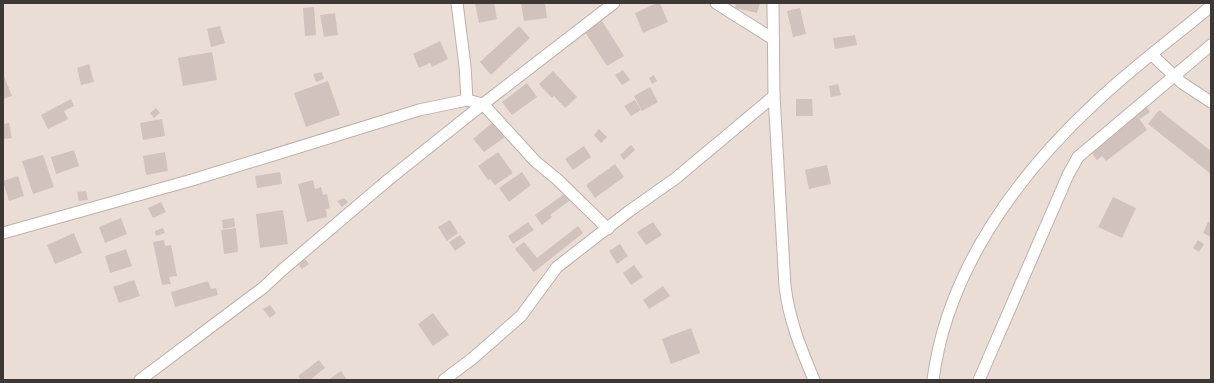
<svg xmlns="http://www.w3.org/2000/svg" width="1214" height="383" font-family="Inter,sans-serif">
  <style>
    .building { fill: #d1c2be }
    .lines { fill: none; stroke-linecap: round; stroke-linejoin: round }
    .street-casing { stroke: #beb1aa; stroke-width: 13 }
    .street { stroke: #fff; stroke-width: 11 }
  </style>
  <rect width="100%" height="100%" fill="#eaddd6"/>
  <g class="building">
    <path d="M475,3H494L497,19L479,23Z"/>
    <path d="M521,3H545L547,18L524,21Z"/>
    <path d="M657,3H660L668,22L643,33L635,13Z"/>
    <path d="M736,3H760L757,13L735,8Z"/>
    <path d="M314,7L316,35L305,36L303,8Z"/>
    <path d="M800,8L806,34L793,37L787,11Z"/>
    <path d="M335,13L338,35L324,37L320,15Z"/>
    <path d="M602,21L624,56L607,66L585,32Z"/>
    <path d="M220,26L225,43L211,47L207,29Z"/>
    <path d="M519,26L530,38L491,75L480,62Z"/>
    <path d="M855,35L857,45L835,49L833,38Z"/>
    <path d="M440,41L448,59L432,67L430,63L419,68L413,54Z"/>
    <path d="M212,52L217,80L183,86L178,58Z"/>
    <path d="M89,64L94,82L81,85L77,68Z"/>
    <path d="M623,70L630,80L622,85L615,75Z"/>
    <path d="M553,71L577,97L565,108L554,96L552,98L539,84Z"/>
    <path d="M322,72L324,79L316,82L313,74Z"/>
    <path d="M3,74L12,96L3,99Z"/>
    <path d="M654,75L657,81L652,84L649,78Z"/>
    <path d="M328,81L340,115L306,127L294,93Z"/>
    <path d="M527,83L537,97L512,115L502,102Z"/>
    <path d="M838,84L841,95L831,97L829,86Z"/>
    <path d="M650,87L658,102L642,111L634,96Z"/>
    <path d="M71,99L74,106L64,111L68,119L48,129L41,115Z"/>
    <path d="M796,99H812L813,116H796Z"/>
    <path d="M635,100L641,110L631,116L624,106Z"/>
    <path d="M1146,106L1150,112L1140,119L1136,113Z"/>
    <path d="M156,108L160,113L154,118L150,113Z"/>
    <path d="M1159,110L1211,151V174L1148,124Z"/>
    <path d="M1136,114L1147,130L1106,161L1102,156L1097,160L1089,149Z"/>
    <path d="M162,119L165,136L143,140L140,123Z"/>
    <path d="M493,122L505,137L484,152L473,139Z"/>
    <path d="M9,123L12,138L3,139V124Z"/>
    <path d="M599,129L607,137L601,143L594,135Z"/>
    <path d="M631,145L635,150L624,160L620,155Z"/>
    <path d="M584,146L591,157L573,170L565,159Z"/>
    <path d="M74,150L79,166L56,174L51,157Z"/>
    <path d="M165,152L168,171L146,175L143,156Z"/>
    <path d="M498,152L513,173L495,185L490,179L488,180L478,166Z"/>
    <path d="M43,155L54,187L33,194L22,161Z"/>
    <path d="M615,164L624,177L595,198L586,185Z"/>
    <path d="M827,165L831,184L809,189L805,170Z"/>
    <path d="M280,172L282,184L257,188L255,176Z"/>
    <path d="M522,172L531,185L509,202L499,188Z"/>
    <path d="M18,176L24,196L9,201L3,181Z"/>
    <path d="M313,180L315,189L321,187L323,195L327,194L330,208L326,209L327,217L307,222L298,184Z"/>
    <path d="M86,191L88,200L79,201L77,192Z"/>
    <path d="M567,192L572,199L550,215L552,217L542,225L535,215Z"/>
    <path d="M1113,197L1136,208L1122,238L1098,227Z"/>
    <path d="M344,198L348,202L342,207L337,201Z"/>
    <path d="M161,202L166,212L153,218L148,208Z"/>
    <path d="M283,210L288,244L260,248L256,214Z"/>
    <path d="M121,218L127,234L105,243L99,227Z"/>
    <path d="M234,218L235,227L223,229L222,220Z"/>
    <path d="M450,220L458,233L447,241L438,227Z"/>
    <path d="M528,222L534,230L513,244L508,236Z"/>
    <path d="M653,222L662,235L646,245L637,232Z"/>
    <path d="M1208,222L1211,223V237L1203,233Z"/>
    <path d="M578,226L583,233L534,272L515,249L524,242L537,258Z"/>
    <path d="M163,228L165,233L156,236L155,231Z"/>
    <path d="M236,228L238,252L224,254L221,230Z"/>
    <path d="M74,233L82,253L55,264L47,245Z"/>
    <path d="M460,235L466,243L455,251L449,242Z"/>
    <path d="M164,240L165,246L171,245L177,276L169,277L171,284L162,285L153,242Z"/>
    <path d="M1198,240L1204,244L1199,252L1193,248Z"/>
    <path d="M620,244L628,256L617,264L609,251Z"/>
    <path d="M126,249L132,266L110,273L105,256Z"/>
    <path d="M305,259L309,264L302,269L298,264Z"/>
    <path d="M634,265L643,277L631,285L623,273Z"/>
    <path d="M134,280L140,296L119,303L113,287Z"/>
    <path d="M208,281L211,289L216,288L218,295L175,307L171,292Z"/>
    <path d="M663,286L670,296L649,309L643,300Z"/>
    <path d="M270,305L276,313L270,318L263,309Z"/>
    <path d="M433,313L449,335L433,346L418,324Z"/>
    <path d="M691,328L700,353L671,364L662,339Z"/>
    <path d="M319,360L325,368L310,380H301L298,376Z"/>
    <path d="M341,371L347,380H328Z"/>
  </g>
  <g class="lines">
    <g class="street-casing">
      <g id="street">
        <path d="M457,3L465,66L467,100L483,104L614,3"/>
        <path d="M716,3L773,39"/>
        <path d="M773,3L774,96L785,286C789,320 801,349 814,380"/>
        <path d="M1152,55L1182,83L1211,102"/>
        <path d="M3,233L192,180L419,110L467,100"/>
        <path d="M140,380L264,287L281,271L388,180L483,104L535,161L558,180L608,229"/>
        <path d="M444,380L473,358L521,316L557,267L628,212L676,178L774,96"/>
        <path d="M933,380C947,270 1018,174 1097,101C1133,67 1173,38 1211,6"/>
        <path d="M979,380L1068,175L1078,157L1211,45"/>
      </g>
    </g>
    <use href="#street" class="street"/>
  </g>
  <rect width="1214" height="383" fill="none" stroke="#3d3835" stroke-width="8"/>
</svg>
